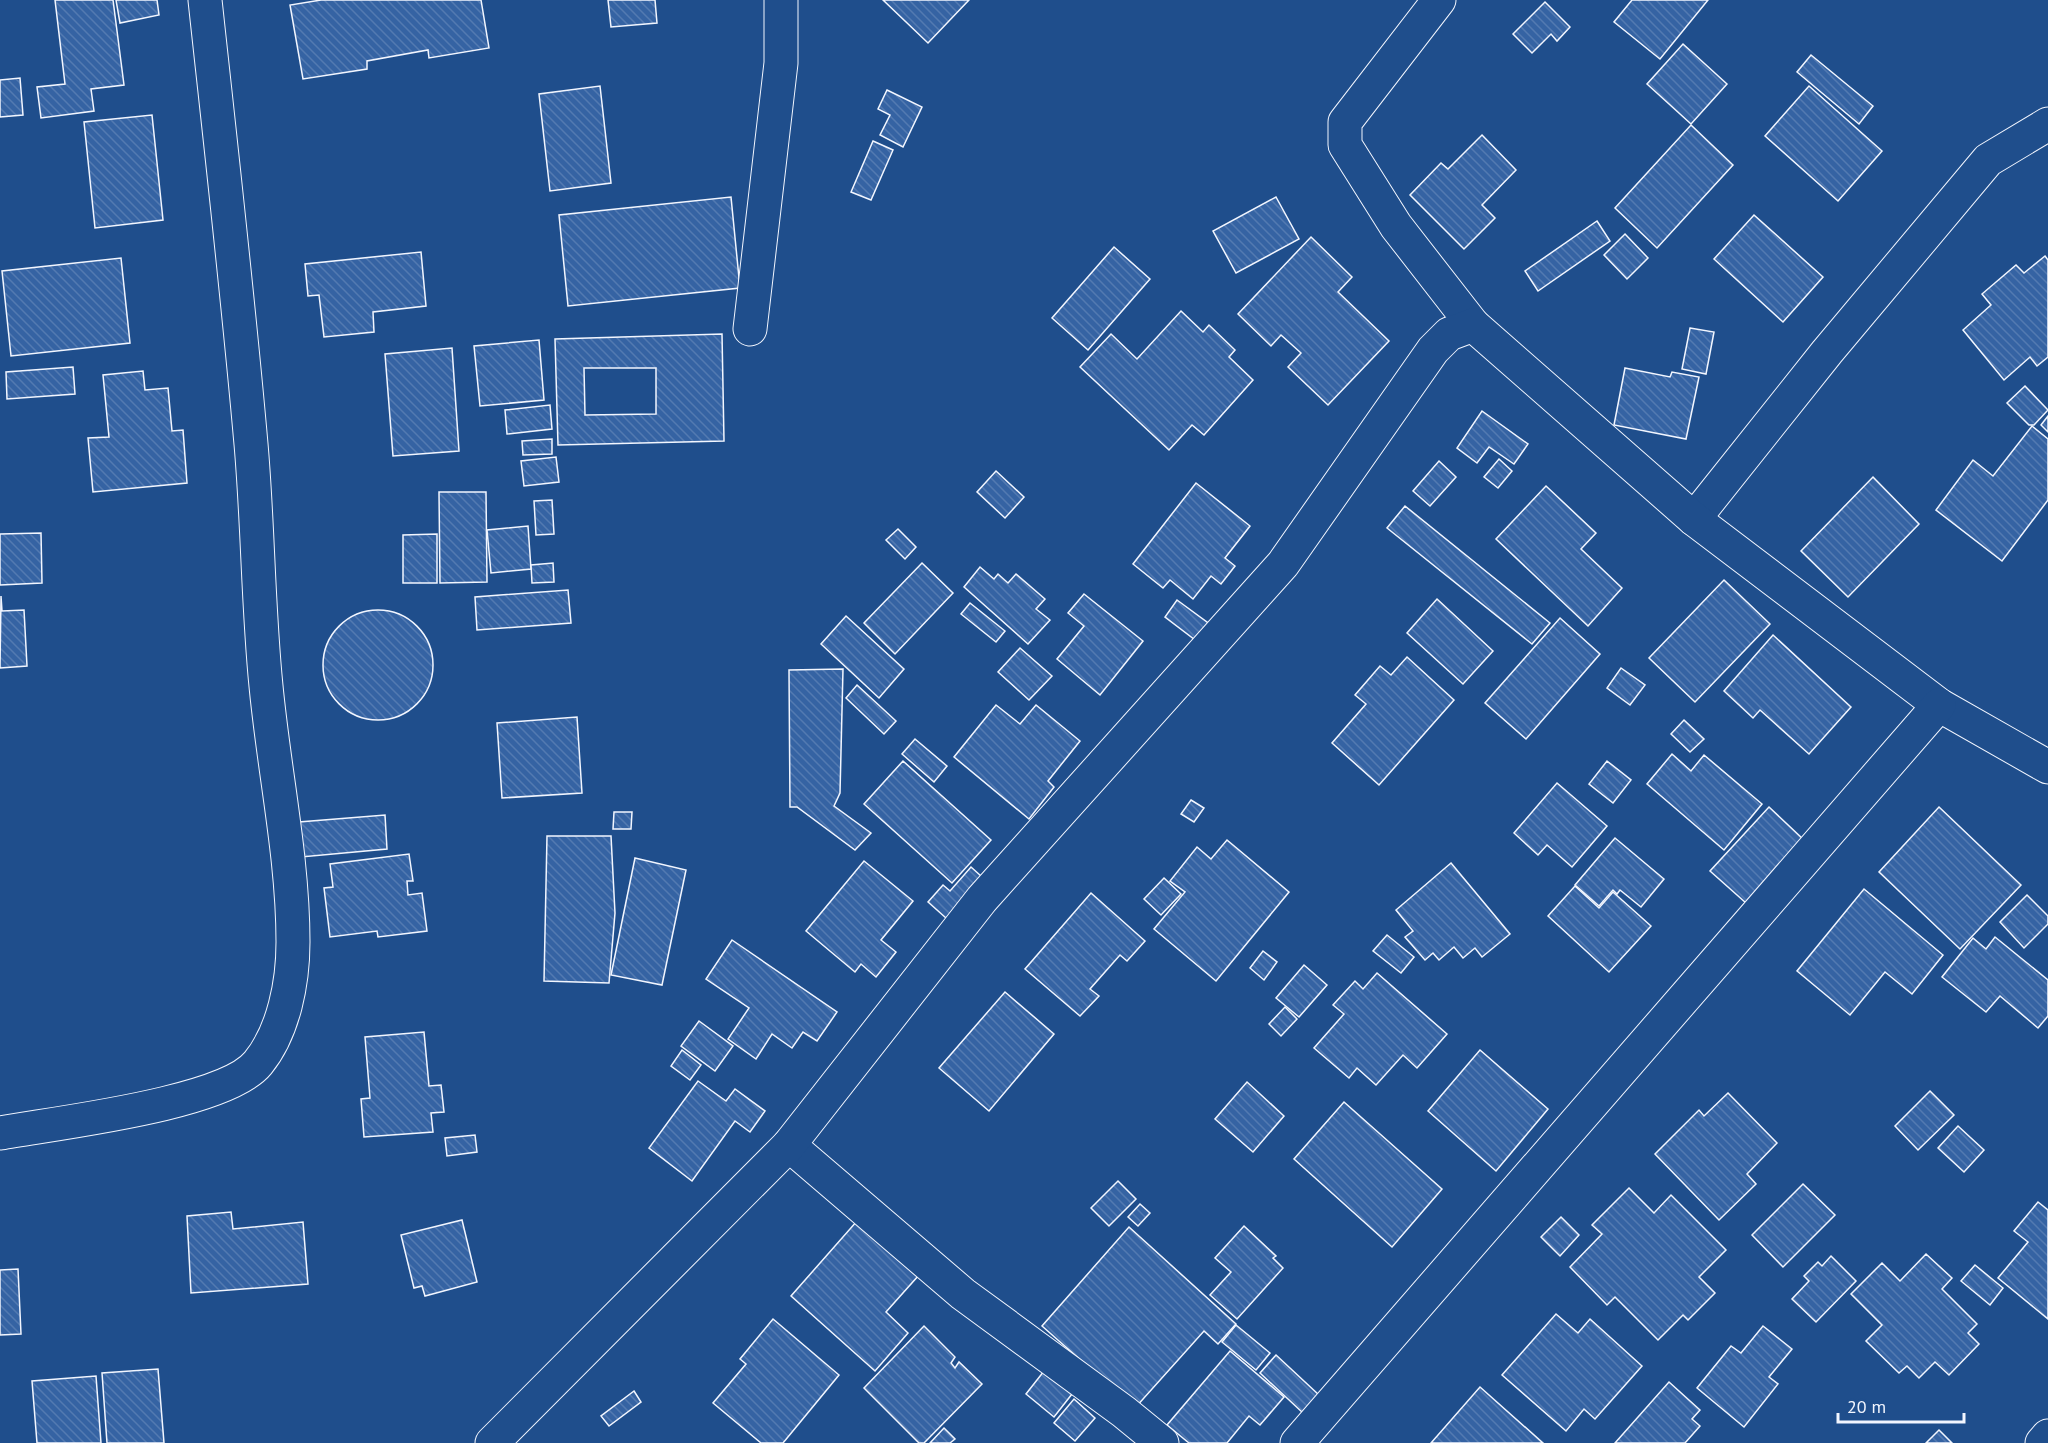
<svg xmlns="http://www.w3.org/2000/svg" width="2048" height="1443" font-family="'PT Sans',sans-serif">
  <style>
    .building { fill: url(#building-back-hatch); stroke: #f2f6ff; stroke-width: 1.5; fill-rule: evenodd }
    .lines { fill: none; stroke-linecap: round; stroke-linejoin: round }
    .street-casing { stroke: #f2f6ff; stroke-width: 35 }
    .street { stroke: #1f4e8c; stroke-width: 33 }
  </style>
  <defs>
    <pattern id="building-back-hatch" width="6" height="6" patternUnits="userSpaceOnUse" patternTransform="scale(1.5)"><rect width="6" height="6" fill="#3563a3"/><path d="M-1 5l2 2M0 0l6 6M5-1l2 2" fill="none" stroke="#537ab1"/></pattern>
  </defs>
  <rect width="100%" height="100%" fill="#1f4e8c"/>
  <g class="building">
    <path d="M55,0H113L124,85L91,89L94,111L41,118L37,87L65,84Z"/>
    <path d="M116,0H157L159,15L120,23Z"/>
    <path d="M321,0H481L489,48L429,58L428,50L367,61V69L303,79L290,5Z"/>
    <path d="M608,0H655L657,23L611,27Z"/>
    <path d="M883,0H969L928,43Z"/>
    <path d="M1632,0H1708L1660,59L1614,22Z"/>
    <path d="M1545,2L1570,27L1557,41L1551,34L1532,53L1513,34Z"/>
    <path d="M1683,44L1727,84L1691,124L1647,84Z"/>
    <path d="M1811,55L1873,106L1859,124L1797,72Z"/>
    <path d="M20,78L23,115L0,117V80Z"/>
    <path d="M600,86L611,183L550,191L539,94Z"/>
    <path d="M1809,86L1882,151L1838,201L1765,136Z"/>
    <path d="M887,90L922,107L903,147L880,135L890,115L878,109Z"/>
    <path d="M152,115L163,220L95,228L84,122Z"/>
    <path d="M1691,125L1733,165L1657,248L1615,208Z"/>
    <path d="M1482,135L1516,170L1482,205L1495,218L1464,249L1410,195L1441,163L1448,169Z"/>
    <path d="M873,141L893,150L871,200L851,192Z"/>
    <path d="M731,197L740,288L568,306L559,215Z"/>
    <path d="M1276,197L1299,239L1236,273L1213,231Z"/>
    <path d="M1754,215L1823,277L1783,322L1714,259Z"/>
    <path d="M1597,221L1610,241L1538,291L1525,271Z"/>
    <path d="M1625,234L1648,258L1627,279L1604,255Z"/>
    <path d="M1311,237L1352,277L1338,292L1389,341L1328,405L1288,367L1301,353L1281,335L1271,346L1238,314Z"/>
    <path d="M1114,247L1150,279L1088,350L1052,318Z"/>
    <path d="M421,252L426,306L373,312L374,332L324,337L319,295L308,296L305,264Z"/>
    <path d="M2045,256L2048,260V357L2037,366L2030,357L2004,380L1963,330L1991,305L1982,294L2016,265L2024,273Z"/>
    <path d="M121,258L130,343L11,356L2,271Z"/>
    <path d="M1181,311L1203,332L1209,325L1235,350L1229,357L1253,380L1204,435L1192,425L1169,450L1080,367L1111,334L1137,359Z"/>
    <path d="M1690,328L1714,332L1706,374L1682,369Z"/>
    <path d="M722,334L724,441L558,445L555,339ZM584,368H656V414L585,415Z"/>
    <path d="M539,340L544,400L480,406L474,346Z"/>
    <path d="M452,348L459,451L393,456L385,354Z"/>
    <path d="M73,367L75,394L7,399L6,372Z"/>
    <path d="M1625,368L1670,377L1672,372L1699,377L1686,439L1614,425Z"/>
    <path d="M143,371L145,390L168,388L172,431L183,430L187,483L93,492L88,438L109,437L103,375Z"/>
    <path d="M2025,386L2048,410L2034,425H2029L2007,403Z"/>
    <path d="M550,405L552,429L507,434L505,410Z"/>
    <path d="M1482,411L1528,444L1514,464L1489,447L1477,463L1457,448Z"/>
    <path d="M2048,416V432L2041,425Z"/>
    <path d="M2032,426L2048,439V500L2002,561L1936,510L1973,460L1993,476Z"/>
    <path d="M552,439V454L523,455L522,441Z"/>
    <path d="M556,457L559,482L524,486L521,461Z"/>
    <path d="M1499,459L1512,471L1498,488L1484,477Z"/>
    <path d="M1439,461L1456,477L1430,506L1413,491Z"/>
    <path d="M996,471L1024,497L1005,518L977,492Z"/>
    <path d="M1873,477L1919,524L1848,597L1801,551Z"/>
    <path d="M1196,483L1250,526L1225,558L1235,566L1221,584L1211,576L1193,599L1170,580L1163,588L1133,564Z"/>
    <path d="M1546,486L1596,533L1581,549L1622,588L1588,626L1496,539Z"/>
    <path d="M439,492H486L487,582L440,583Z"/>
    <path d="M552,500L554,534L536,535L534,501Z"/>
    <path d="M1405,506L1550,623L1532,644L1387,528Z"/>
    <path d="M528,526L531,569L491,573L487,530Z"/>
    <path d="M898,529L916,547L905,559L886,540Z"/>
    <path d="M41,533L42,583L0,585V534Z"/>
    <path d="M437,534V583H403V535Z"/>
    <path d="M553,563L554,582L532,583L531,565Z"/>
    <path d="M922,563L953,593L895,654L864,623Z"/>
    <path d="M980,567L994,579L998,574L1008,583L1016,574L1045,599L1036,609L1050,620L1028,644L964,587Z"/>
    <path d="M1724,580L1770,624L1695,702L1649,658Z"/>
    <path d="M568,590L571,623L477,630L475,597Z"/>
    <path d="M1084,594L1143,641L1100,695L1057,659L1084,626L1068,613Z"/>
    <path d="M1,596L2,611L24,610L27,666L0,668Z"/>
    <path d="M1437,599L1493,651L1463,684L1407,633Z"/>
    <path d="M1177,600L1215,628L1203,646L1165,617Z"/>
    <path d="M970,603L1005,631L996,642L961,614Z"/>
    <circle cx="378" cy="665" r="55"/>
    <path d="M846,616L904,669L879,698L821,644Z"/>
    <path d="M1560,618L1600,654L1526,739L1485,703Z"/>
    <path d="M1773,635L1851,707L1809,754L1760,710L1753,718L1724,691Z"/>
    <path d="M1020,648L1052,676L1029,700L998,672Z"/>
    <path d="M1407,657L1454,700L1379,785L1332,743L1366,704L1355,695L1380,666L1391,675Z"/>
    <path d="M1621,668L1645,685L1630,705L1607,688Z"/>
    <path d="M843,669L840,793L834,806L871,833L855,850L797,807H790L789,670Z"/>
    <path d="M857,685L896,721L884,734L846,698Z"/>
    <path d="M996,705L1020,724L1036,705L1080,741L1048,781L1054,787L1029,819L954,757Z"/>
    <path d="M577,717L582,793L502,798L497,723Z"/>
    <path d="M1684,720L1704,739L1690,752L1671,734Z"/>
    <path d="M915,739L947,766L934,782L902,754Z"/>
    <path d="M1672,754L1691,771L1704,755L1762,804L1724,850L1647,784Z"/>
    <path d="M903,761L991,840L952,883L864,804Z"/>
    <path d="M1607,761L1631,780L1613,803L1589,784Z"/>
    <path d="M1557,783L1607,826L1572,867L1547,845L1538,855L1514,833Z"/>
    <path d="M1191,800L1204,808L1194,822L1181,814Z"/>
    <path d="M1769,807L1804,840L1746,903L1710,871Z"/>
    <path d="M1939,807L2021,885L1960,949L1879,872Z"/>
    <path d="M614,812H632L631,829H613Z"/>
    <path d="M385,815L387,849L301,857L299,822Z"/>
    <path d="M547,836H611L615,913L609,983L544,981Z"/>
    <path d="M1615,838L1664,879L1641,907L1620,890L1617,894L1613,890L1599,906L1575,885Z"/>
    <path d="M1227,840L1289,892L1216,981L1154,929L1185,892L1170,881L1197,847L1211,859Z"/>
    <path d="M409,854L413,881H407L408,895L422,893L427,931L378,937L377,931L330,937L324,888L333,887L330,864Z"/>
    <path d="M635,858L686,870L662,985L611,975Z"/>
    <path d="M864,861L913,901L881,940L896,952L876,977L861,964L855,972L806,931Z"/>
    <path d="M1451,863L1510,934L1482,957L1475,948L1463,958L1454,947L1439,960L1433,953L1425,960L1405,937L1413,931L1396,910Z"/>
    <path d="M971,867L991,885L955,926L928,902L943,885L950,891Z"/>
    <path d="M1164,878L1181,894L1161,915L1144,899Z"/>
    <path d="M1575,886L1599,908L1613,892L1651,926L1609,972L1548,916Z"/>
    <path d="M1864,889L1943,955L1912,994L1885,972L1850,1015L1797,971Z"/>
    <path d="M1091,893L1145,941L1127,961L1120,955L1090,989L1099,996L1080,1016L1025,969Z"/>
    <path d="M2027,895L2048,916V924L2024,948L2000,922Z"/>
    <path d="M1387,935L1414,957L1401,973L1373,951Z"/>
    <path d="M1995,937L2048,980V1016L2038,1028L2000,996L1986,1012L1942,977L1973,938L1986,949Z"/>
    <path d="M732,940L837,1012L817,1041L803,1032L792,1048L772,1034L756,1059L728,1039L749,1008L706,979Z"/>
    <path d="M1263,951L1277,962L1264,980L1250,968Z"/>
    <path d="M1304,965L1327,985L1299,1017L1276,998Z"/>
    <path d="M1377,973L1447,1034L1417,1068L1403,1055L1376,1085L1357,1068L1349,1078L1314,1048L1344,1014L1333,1005L1355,981L1363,989Z"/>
    <path d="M1005,992L1054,1034L989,1111L939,1068Z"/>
    <path d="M1285,1007L1297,1019L1281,1036L1269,1024Z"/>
    <path d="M699,1021L733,1046L715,1071L681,1046Z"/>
    <path d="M424,1032L429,1086L441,1085L444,1112L431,1113L433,1132L364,1137L361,1099L370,1098L365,1037Z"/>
    <path d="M682,1050L701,1065L690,1080L671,1066Z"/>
    <path d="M1480,1050L1548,1109L1496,1171L1428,1111Z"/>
    <path d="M698,1081L726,1101L735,1089L765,1111L750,1132L735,1121L692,1181L649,1148Z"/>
    <path d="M1247,1082L1284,1116L1253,1152L1215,1119Z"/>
    <path d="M1930,1091L1954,1115L1918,1150L1895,1126Z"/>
    <path d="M1728,1093L1777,1143L1747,1174L1756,1184L1719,1220L1655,1154L1699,1110L1704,1116Z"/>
    <path d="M1344,1102L1442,1189L1392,1247L1294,1159Z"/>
    <path d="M1958,1126L1984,1150L1964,1172L1938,1148Z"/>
    <path d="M475,1135L477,1152L447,1156L445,1138Z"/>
    <path d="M1118,1181L1136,1199L1109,1226L1091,1208Z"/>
    <path d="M1803,1184L1835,1215L1783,1267L1752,1235Z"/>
    <path d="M1629,1188L1654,1213L1671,1195L1726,1250L1699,1277L1715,1293L1688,1320L1683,1315L1658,1340L1615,1297L1607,1305L1570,1267L1602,1234L1592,1225Z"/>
    <path d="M2038,1202L2048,1210V1319L1998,1278L2028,1242L2014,1231Z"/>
    <path d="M1140,1204L1150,1213L1138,1226L1128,1217Z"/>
    <path d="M231,1212L233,1229L303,1222L308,1284L191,1293L187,1216Z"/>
    <path d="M1561,1217L1579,1235L1560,1256L1541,1237Z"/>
    <path d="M462,1220L477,1282L425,1296L422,1286L414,1288L401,1235Z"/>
    <path d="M857,1221L919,1275L886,1312L908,1333L875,1371L791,1296Z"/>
    <path d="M1244,1226L1276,1256L1273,1258L1283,1268L1237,1319L1210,1295L1231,1272L1215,1258Z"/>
    <path d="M1129,1227L1236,1324L1218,1344L1204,1331L1135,1408L1042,1326Z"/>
    <path d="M1926,1254L1952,1278L1942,1289L1977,1324L1968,1333L1979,1344L1949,1375L1935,1362L1919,1378L1907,1366L1899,1373L1866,1341L1882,1325L1851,1294L1882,1263L1900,1281Z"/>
    <path d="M1831,1256L1856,1281L1816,1322L1792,1299L1809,1281L1804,1276L1818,1262L1822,1266Z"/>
    <path d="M1975,1265L2003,1288L1990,1305L1961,1281Z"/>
    <path d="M18,1269L21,1334L0,1335V1270Z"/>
    <path d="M1556,1314L1578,1333L1590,1319L1642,1366L1595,1419L1584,1409L1566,1431L1502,1375Z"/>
    <path d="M773,1319L839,1375L783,1443H761L713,1403L746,1364L740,1359Z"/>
    <path d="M1236,1325L1270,1353L1256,1370L1222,1342Z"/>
    <path d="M924,1326L955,1357L951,1363L955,1368L959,1362L982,1384L924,1443H919L864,1388Z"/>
    <path d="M1763,1326L1792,1349L1769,1377L1778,1384L1744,1427L1697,1388L1731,1346L1741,1353Z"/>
    <path d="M1230,1351L1284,1397L1260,1425L1249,1416L1227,1443H1189L1167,1425Z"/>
    <path d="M1276,1355L1319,1395L1303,1413L1260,1373Z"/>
    <path d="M158,1369L164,1443H107L102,1373Z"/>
    <path d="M1044,1371L1072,1394L1054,1417L1026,1394Z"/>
    <path d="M96,1376L101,1443H37L32,1381Z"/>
    <path d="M1669,1382L1700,1410L1692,1419L1700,1426L1685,1443H1615Z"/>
    <path d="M1480,1387L1543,1443H1431Z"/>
    <path d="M634,1391L641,1402L609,1426L601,1416Z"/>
    <path d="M1074,1399L1095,1418L1075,1441L1054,1423Z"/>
    <path d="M944,1428L955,1439L950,1443H930Z"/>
    <path d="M1939,1430L1952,1443H1926Z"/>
  </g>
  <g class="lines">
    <g class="street-casing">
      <g id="street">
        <path d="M1439,0L1345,122V145L1396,226L1473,325"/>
        <path d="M750,329L781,63V0"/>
        <path d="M1694,519L1827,352L1988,160L2048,124"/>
        <path d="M0,1133C55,1123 225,1104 258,1063C284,1031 293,982 293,942C293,857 274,771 266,686C258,606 258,524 251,444C238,296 221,148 205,0"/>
        <path d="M789,1145L963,1294L1124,1412L1162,1443"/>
        <path d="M492,1443L789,1145L982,899L1283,564L1433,350L1449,334L1473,325L1694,519L1939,705L2048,767"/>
        <path d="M1297,1443L1939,705"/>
        <path d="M2042,1443L2048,1436"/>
      </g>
    </g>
    <use href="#street" class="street"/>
  </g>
  <path d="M1838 1413v9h126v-9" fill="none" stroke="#f2f6ff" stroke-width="3"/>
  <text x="1847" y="1413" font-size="18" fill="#f2f6ff" stroke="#1f4e8c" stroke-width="4.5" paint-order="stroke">20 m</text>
</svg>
